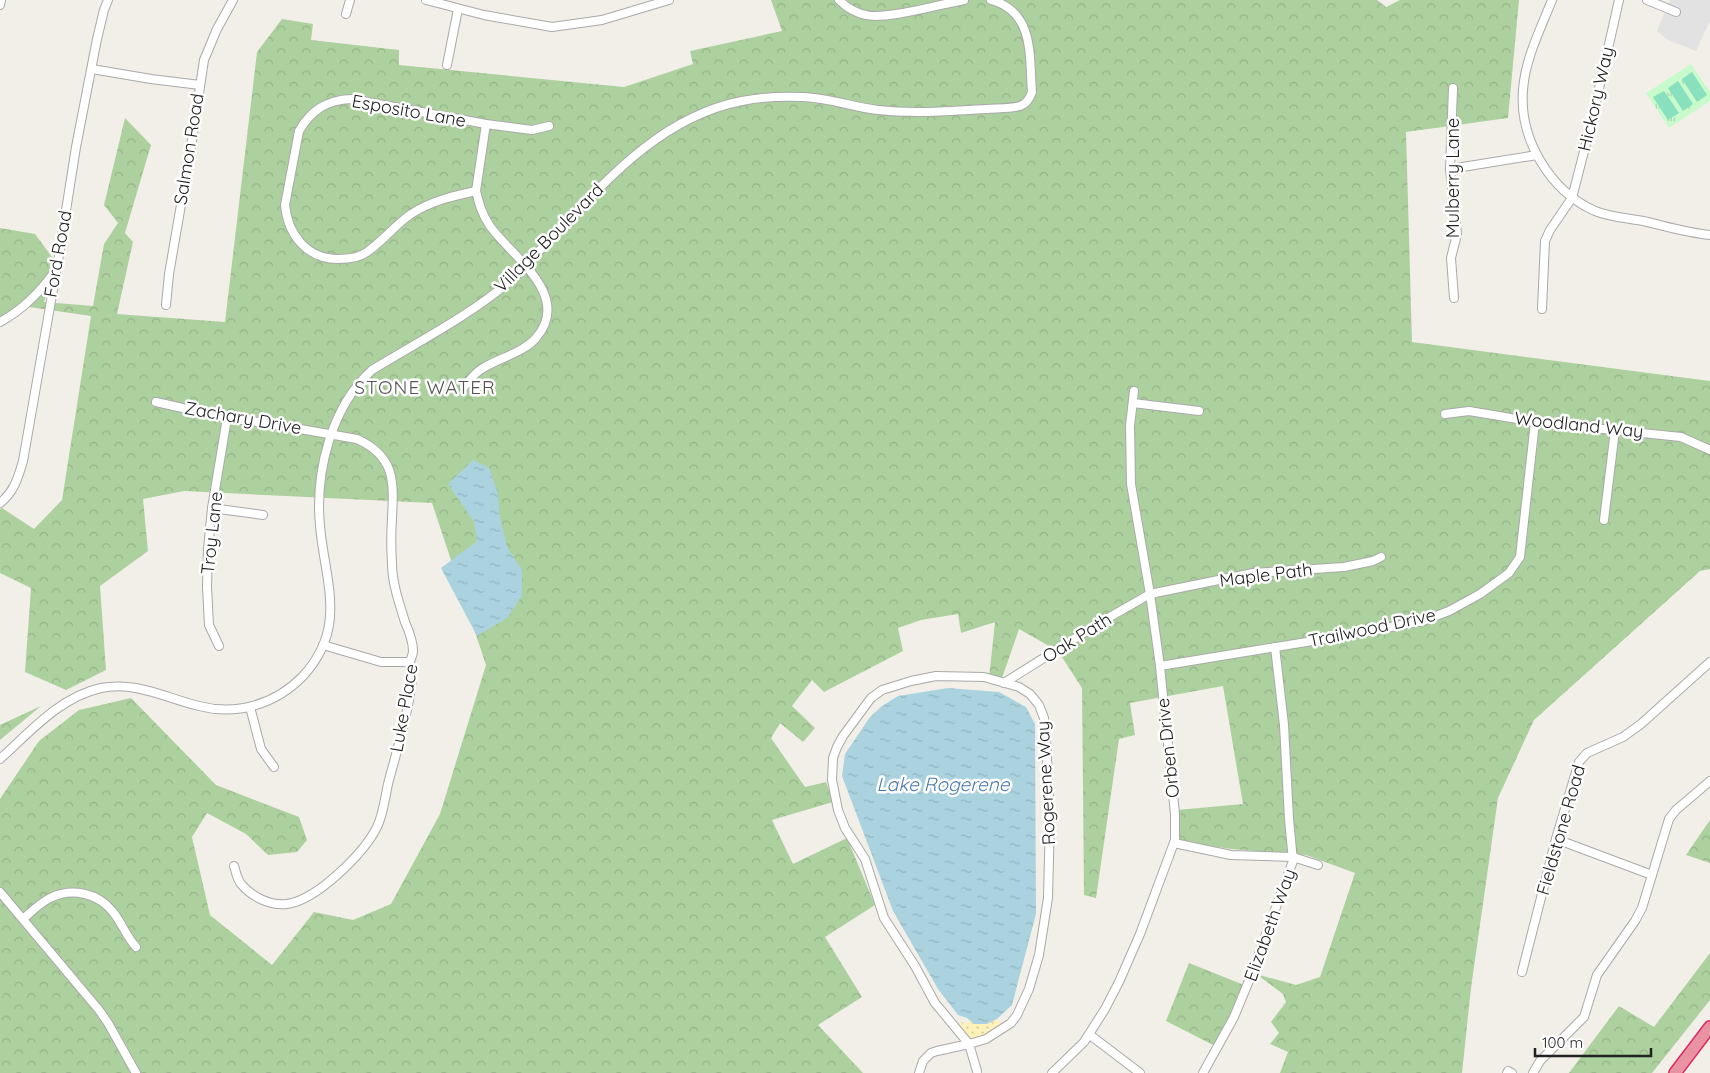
<svg xmlns="http://www.w3.org/2000/svg" width="1710" height="1073" font-family="Quicksand,sans-serif">
  <style>
    .forest { fill: url(#forest-crowns) }
    .sand { fill: url(#sand-dots) }
    .park { fill: url(#park-tufts) }
    .pitch { fill: #88e0be }
    .parking { fill: #e2e2e2 }
    .water { fill: url(#water-ripples) }
    .lines { fill: none; stroke-linecap: round; stroke-linejoin: round }
    .minor-casing { stroke: #a9a9a9; stroke-width: 10 }
    .highway-casing { stroke: #dc2a67; stroke-width: 14 }
    .minor { stroke: #fff; stroke-width: 8 }
    .highway { stroke: #e892a2; stroke-width: 11 }
    .labels { text-anchor: middle; stroke-width: 5; stroke-linejoin: round; paint-order: stroke }
    .street-label { font-size: 18px; fill: #222; stroke: #fff }
    .neighbourhood-label { font-size: 19px; letter-spacing: 1px; fill: #555; stroke: #fff }
    .water-label { font-size: 19px; font-style: italic; fill: #4a7aab; stroke: #fff }
  </style>
  <defs>
    <pattern id="forest-crowns" width="20" height="18" patternUnits="userSpaceOnUse" patternTransform="scale(1.25)"><rect width="20" height="18" fill="#add19e"/><path d="M2 6a3 3 0 1 1 6 0M12 15a3 3 0 1 1 6 0" fill="none" stroke="#95b388"/></pattern>
    <pattern id="sand-dots" width="8" height="8" patternUnits="userSpaceOnUse" patternTransform="scale(1.25)"><rect width="8" height="8" fill="#fff1ba"/><path d="M2 2h.1M6 6h.1" fill="none" stroke="#dacea0" stroke-width="1.8" stroke-linecap="round"/></pattern>
    <pattern id="park-tufts" width="24" height="20" patternUnits="userSpaceOnUse" patternTransform="scale(1.25)"><rect width="24" height="20" fill="#c8facc"/><path d="M3 7l-1-3M5 7V3M7 7l1-3M15 17l-1-3M17 17v-4M19 17l1-3" fill="none" stroke="#acd6af"/></pattern>
    <pattern id="water-ripples" width="26" height="14" patternUnits="userSpaceOnUse" patternTransform="scale(1.25)"><rect width="26" height="14" fill="#aad3df"/><path d="M2 4q2-2 4 0t4 0M15 11q2-2 4 0t4 0" fill="none" stroke="#92b5bf"/></pattern>
  </defs>
  <rect width="100%" height="100%" fill="#f2efe9"/>
  <g class="forest">
    <path d="M771,0H1377L1386,7L1400,0H1519L1508,118L1406,132L1412,342L1710,381V569L1700,571L1534,720L1498,798L1471,988L1462,1073H1280L1288,1052L1270,1044L1279,1033L1271,1022L1286,1002L1283,994L1256,974L1296,985L1320,977L1355,873L1306,855L1231,849L1179,841L1177,810L1243,804L1223,686L1130,703L1135,735L1119,739L1096,898L1084,895L1082,688L1058,651L1019,629L1001,681L989,678L995,622L961,633L958,614L921,620L898,628L903,651L824,692L812,680L792,706L815,728L803,742L780,723L771,738L805,787L826,782L833,802L772,820L793,864L847,838L875,905L825,937L862,997L818,1025L863,1073H0V799L39,741L79,710L131,698L216,785L299,817L307,840L297,852L268,855L246,834L207,813L192,837L210,915L272,965L314,912L353,920L391,904L440,814L486,665L432,503L184,491L143,499L148,551L100,586L106,670L66,690L25,672L31,588L0,573V509L2,508L34,529L62,500L91,316L22,306L0,319V228L35,234L55,261L44,302L93,306L104,244L118,223L104,205L125,118L151,145L125,233L133,242L117,314L225,322L257,52L282,19L313,24L311,40L399,50V65L624,87L693,64L690,51L782,31Z"/>
    <path d="M41,706L0,740V725Z"/>
    <path d="M1710,820V863L1686,855Z"/>
    <path d="M1710,953V1000L1652,1073H1569L1619,1006L1654,1027Z"/>
    <path d="M1189,963L1244,985L1215,1046L1166,1021Z"/>
  </g>
  <path class="sand" d="M997,1019L1002,1026L990,1033L971,1039L958,1025L962,1022L964,1023L970,1021L974,1024H987Z"/>
  <path class="park" d="M1691,64L1710,92V101L1669,128L1646,93Z"/>
  <g class="pitch">
    <path d="M1692,72L1707,95L1697,102L1682,79Z"/>
    <path d="M1678,81L1693,104L1683,111L1668,88Z"/>
    <path d="M1664,91L1679,113L1668,120L1653,97Z"/>
  </g>
  <path class="parking" d="M1670,0H1710V21L1696,51L1666,39L1657,31Z"/>
  <g class="water">
    <path d="M473,460L489,468L498,493L500,517L507,547L522,570V596L507,618L477,636L441,568L477,541L474,522L448,484Z"/>
    <path d="M948,688L999,692L1026,707L1035,724L1036,914L1012,1005L997,1019L987,1024H974L967,1018L958,1015L938,989L893,911L842,776L845,754L870,717L882,706L898,696Z"/>
  </g>
  <g class="lines">
    <g class="minor-casing">
      <g id="minor">
        <path d="M426,0L484,15L552,27L602,20L669,0"/>
        <path d="M839,0C847,8 855,13 866,15C885,20 942,4 964,0"/>
        <path d="M1552,0C1541,28 1525,59 1523,90C1519,139 1550,191 1595,211C1610,217 1627,218 1643,221C1665,226 1687,233 1710,235"/>
        <path d="M1647,0L1676,12"/>
        <path d="M0,5L1,0"/>
        <path d="M346,14L350,0"/>
        <path d="M447,65L458,9"/>
        <path d="M92,69L151,79L200,85"/>
        <path d="M1453,88L1450,169L1457,234L1451,258L1454,298"/>
        <path d="M1450,169L1537,155"/>
        <path d="M476,191C453,196 431,201 411,214C395,225 383,241 367,252C359,258 349,259 338,259C307,259 288,235 285,205L299,131C311,110 327,100 351,99L486,124L532,130L549,126"/>
        <path d="M166,305L169,274L191,147L204,60L217,29L233,0"/>
        <path d="M1542,309L1545,241L1550,230L1572,198L1591,124L1619,0"/>
        <path d="M0,322C22,310 41,291 55,271"/>
        <path d="M464,387C469,381 474,374 480,370C497,358 522,354 536,338C573,295 511,256 490,226C482,215 479,203 476,191L486,124"/>
        <path d="M156,402L227,418L266,423L357,439C395,456 394,481 392,518C391,533 391,548 392,563C392,583 399,602 405,622C409,631 413,641 413,651C413,655 411,658 410,662C409,668 413,674 412,680C408,714 398,747 389,780C385,795 384,813 377,827C364,853 317,900 287,904C270,906 252,897 241,884C237,879 236,872 234,866"/>
        <path d="M1133,403L1199,411"/>
        <path d="M1445,414L1469,411L1535,422L1681,437L1710,450"/>
        <path d="M0,503C14,492 18,478 23,461L59,255L76,147L97,39L104,10L108,0"/>
        <path d="M212,508L263,515"/>
        <path d="M1604,520L1615,430"/>
        <path d="M323,645L381,662H410"/>
        <path d="M219,646L209,625L207,587L208,549L212,508L227,418"/>
        <path d="M1160,666L1343,636L1423,621L1449,611L1480,594L1509,573L1520,557L1535,422"/>
        <path d="M1004,683L1101,622L1150,594L1253,573L1344,567L1373,561L1381,557"/>
        <path d="M250,707L261,749L274,767"/>
        <path d="M0,759C30,732 60,697 101,688C136,681 166,698 199,706C237,716 276,704 303,676C348,627 325,582 320,526C315,472 331,407 372,370C418,342 469,316 510,281C523,269 535,255 548,242C603,184 659,117 742,101C762,97 783,96 803,97C829,98 853,107 878,110C914,114 950,111 985,109C996,108 1010,109 1020,106C1026,104 1030,98 1032,92C1029,56 1035,12 991,0"/>
        <path d="M1556,839L1652,875"/>
        <path d="M1174,843L1231,855L1293,857L1318,865"/>
        <path d="M0,892L99,1010L108,1023L136,1073"/>
        <path d="M23,919C31,912 40,903 50,898C72,887 98,893 113,912C122,923 126,936 136,947"/>
        <path d="M1522,972L1556,839L1579,762L1587,753L1623,737L1641,724L1710,662"/>
        <path d="M1090,1035L1140,1073"/>
        <path d="M919,1073L923,1061L931,1053L937,1051L969,1044L986,1039L1011,1023L1017,1015L1029,989L1039,955L1048,898L1050,819L1046,738L1044,718L1039,705L1030,694L1019,687L984,677L936,676L911,681L882,690L871,698L843,736L837,747L833,758L832,780L838,810L845,828L865,859L884,918L915,966L935,1003L969,1044L977,1071"/>
        <path d="M1052,1073L1084,1042L1105,1009L1119,982L1140,934L1175,840V814L1160,666L1150,594L1131,484L1130,426L1134,391"/>
        <path d="M1203,1073L1234,1017L1248,983L1293,861L1289,819L1284,725L1275,647"/>
        <path d="M1507,1073L1508,1071L1512,1073"/>
        <path d="M1533,1073L1540,1061L1584,1017L1597,975L1635,921L1642,908L1669,819L1676,810L1710,781"/>
      </g>
    </g>
    <g class="highway-casing">
      <path id="highway" d="M1675,1073L1710,1027"/>
    </g>
    <use href="#minor" class="minor"/>
    <use href="#highway" class="highway"/>
  </g>
  <g class="labels">
    <g class="street-label">
      <text transform="translate(1596 99) rotate(-77)" y="6">Hickory Way</text>
      <text transform="translate(409 111) rotate(10)" y="6">Esposito Lane</text>
      <text transform="translate(189 149) rotate(-81)" y="6">Salmon Road</text>
      <text transform="translate(1453 178) rotate(-90)" y="6">Mulberry Lane</text>
      <text transform="translate(549 238) rotate(-45)" y="6">Village Boulevard</text>
      <text transform="translate(58 254) rotate(-80)" y="6">Ford Road</text>
      <text transform="translate(243 418) rotate(10)" y="6">Zachary Drive</text>
      <text transform="translate(1579 425) rotate(6)" y="6">Woodland Way</text>
      <text transform="translate(212 533) rotate(-84)" y="6">Troy Lane</text>
      <text transform="translate(1266 575) rotate(-7)" y="6">Maple Path</text>
      <text transform="translate(1372 628) rotate(-12)" y="6">Trailwood Drive</text>
      <text transform="translate(1077 638) rotate(-32)" y="6">Oak Path</text>
      <text transform="translate(404 708) rotate(-80)" y="6">Luke Place</text>
      <text transform="translate(1168 748) rotate(-96)" y="6">Orben Drive</text>
      <text transform="translate(1046 783) rotate(-93)" y="6">Rogerene Way</text>
      <text transform="translate(1561 830) rotate(-74)" y="6">Fieldstone Road</text>
      <text transform="translate(1270 925) rotate(-70)" y="6">Elizabeth Way</text>
    </g>
    <g class="neighbourhood-label">
      <text x="425" y="394">STONE WATER</text>
    </g>
    <g class="water-label">
      <text x="943" y="791">Lake Rogerene</text>
    </g>
  </g>
  <path d="M1535 1048v8h116v-8" fill="none" stroke="#222222" stroke-width="2.5"/>
  <text x="1542" y="1048" font-size="15" fill="#222222" stroke="#ffffff" stroke-width="4" paint-order="stroke">100 m</text>
</svg>
